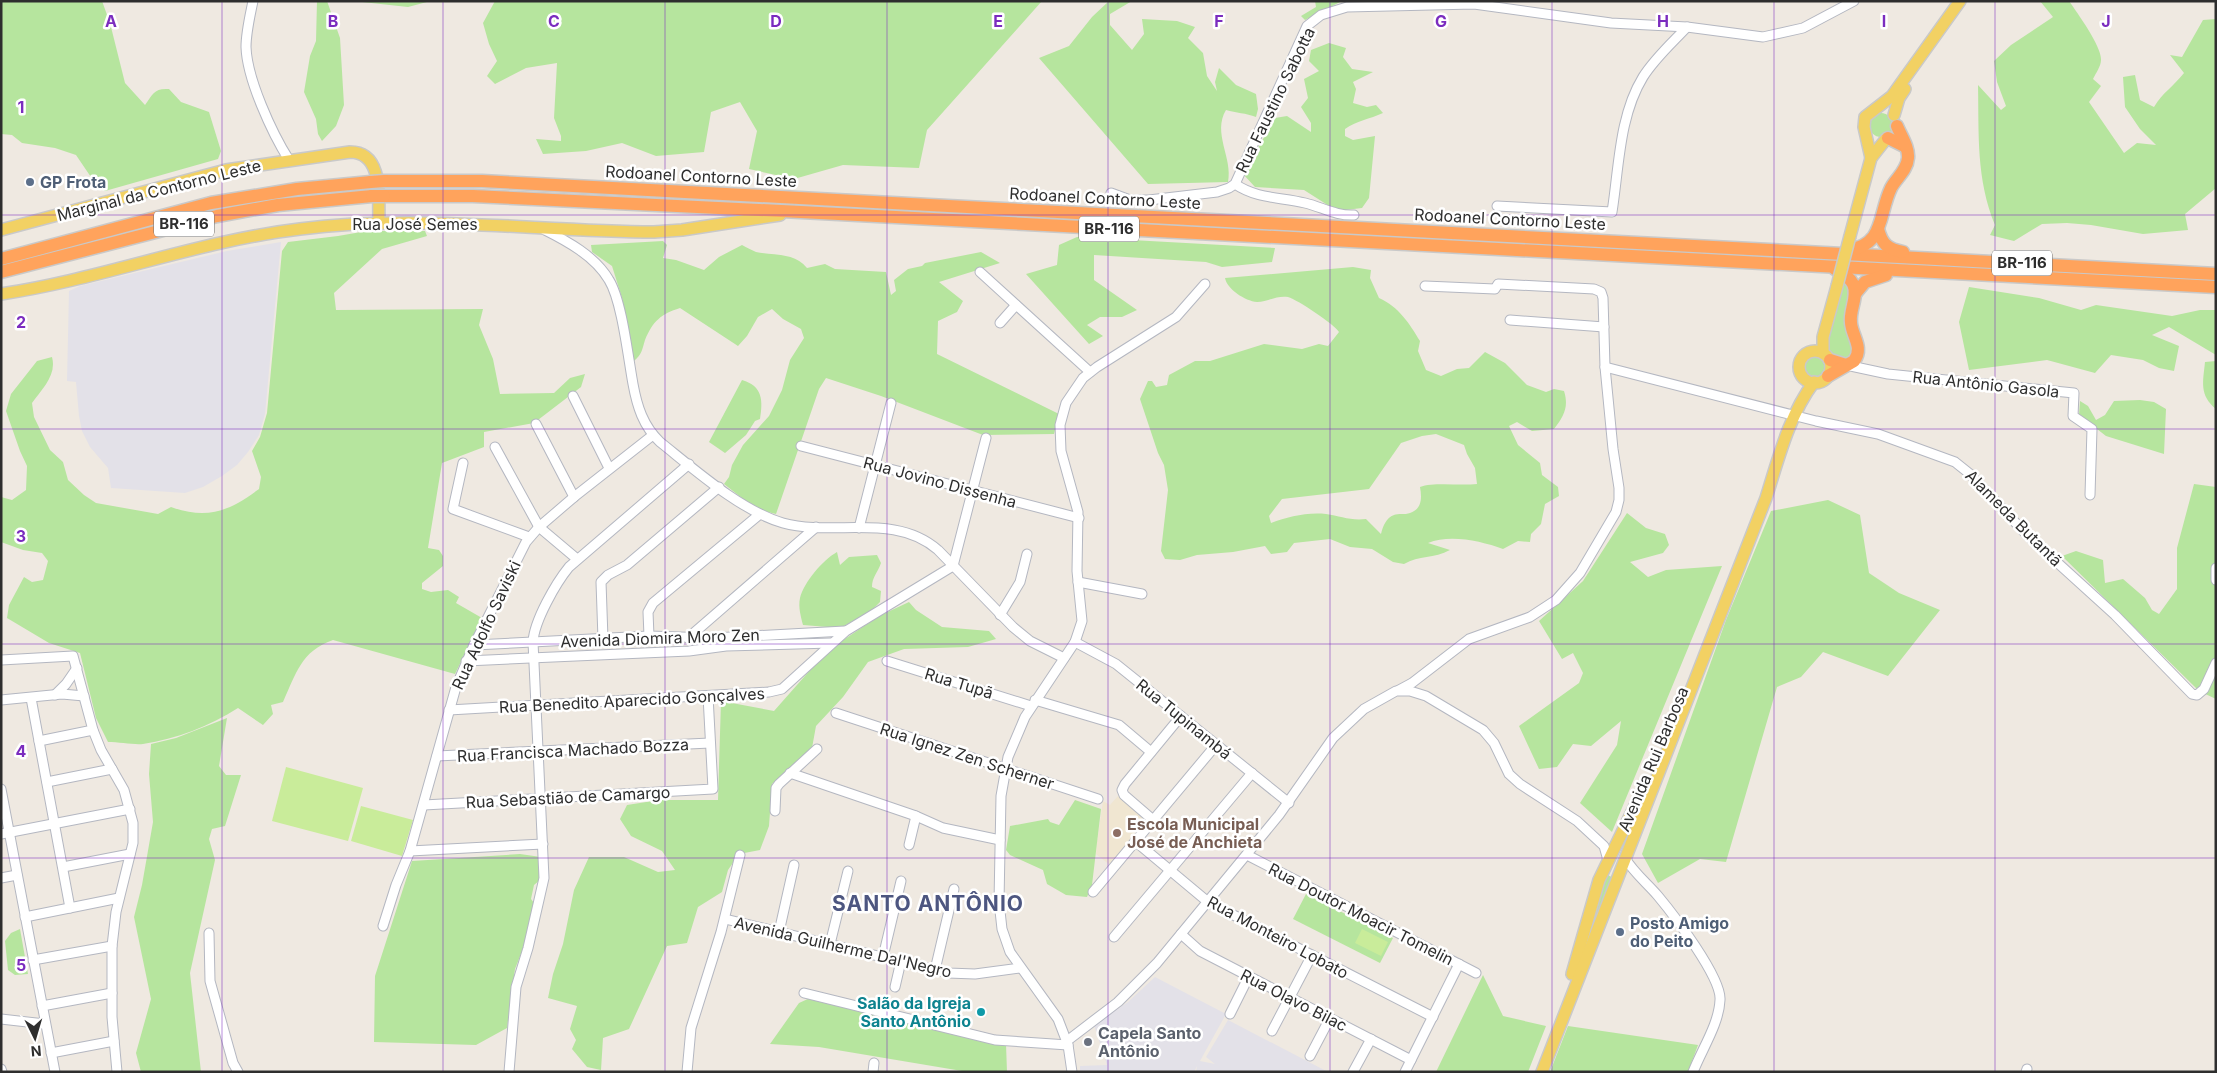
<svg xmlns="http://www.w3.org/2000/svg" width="2217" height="1073" font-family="Inter,sans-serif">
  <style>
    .industrial { fill: #e3e1e8 }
    .education { fill: #f0e6d1 }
    .green { fill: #b6e59e; fill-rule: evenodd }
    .pitch { fill: #c9ec9a }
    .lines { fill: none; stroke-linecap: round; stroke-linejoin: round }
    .minor-casing { stroke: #b4b7c1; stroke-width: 11 }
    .major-casing { stroke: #c9c9c9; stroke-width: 14 }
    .highway-casing { stroke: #c9c9c9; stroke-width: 15 }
    .minor { stroke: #fff; stroke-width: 9 }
    .major { stroke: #f2d163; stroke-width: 11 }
    .highway { stroke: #ffa35c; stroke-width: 12 }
    .major-bridge-casing { stroke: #c9c9c9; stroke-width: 14; stroke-linecap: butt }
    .highway-bridge-casing { stroke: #c9c9c9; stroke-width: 15; stroke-linecap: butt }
    .major-bridge { stroke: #f2d163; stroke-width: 11 }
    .highway-bridge { stroke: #ffa35c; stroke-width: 12 }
    .grid { fill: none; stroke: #7b2cbf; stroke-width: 1; stroke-opacity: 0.55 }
    .service-dot { fill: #5c6f8a; stroke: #fff; stroke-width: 2 }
    .education-dot { fill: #8d6e63; stroke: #fff; stroke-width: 2 }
    .culture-dot { fill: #0f9aa8; stroke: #fff; stroke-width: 2 }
    .worship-dot { fill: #6b7280; stroke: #fff; stroke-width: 2 }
    .labels { text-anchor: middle; stroke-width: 5; stroke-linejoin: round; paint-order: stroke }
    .shield { fill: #fff; stroke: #6d6d6d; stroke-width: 1 }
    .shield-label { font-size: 15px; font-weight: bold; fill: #2e2e2e }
    .street-label { font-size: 16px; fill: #2e2e2e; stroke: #fff }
    .service-label { font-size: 16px; font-weight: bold; fill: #4e5e75; stroke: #fff; text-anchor: start }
    .education-label { font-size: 16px; font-weight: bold; fill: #785e54; stroke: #fff; text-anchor: start }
    .culture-label { font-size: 16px; font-weight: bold; fill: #0d838f; stroke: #fff; text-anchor: end }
    .worship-label { font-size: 16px; font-weight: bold; fill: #5b616d; stroke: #fff; text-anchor: start }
    .district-label { font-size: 21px; font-weight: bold; letter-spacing: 1px; fill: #4d5680; stroke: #fff }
    .grid-label { font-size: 16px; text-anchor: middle; font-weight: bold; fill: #7b2cbf; stroke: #fff; stroke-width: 5; stroke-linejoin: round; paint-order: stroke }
  </style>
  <rect width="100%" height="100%" fill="#efe9e1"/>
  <g class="industrial">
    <path d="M281,242L265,414L259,435L248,452L237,465L222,476L203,487L185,493L111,488L108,468L90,447L82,431L79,416L76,382L67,381L69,291L80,286L227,251Z"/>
    <path d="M1155,977L1226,1014L1200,1061L1215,1064L1206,1057L1228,1020L1328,1072H1196L1197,1066L1194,1072H1080V1066L1107,1065L1094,1025L1128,1002Z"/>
  </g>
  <path class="education" d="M1118,796L1146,821L1110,865L1096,854L1097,842L1103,801L1110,805Z"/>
  <g class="green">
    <path d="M1,1H102L110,23L125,83L145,105C153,94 154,88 169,89L181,102L209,112L221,151L218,159L105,191L95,183L76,155L55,148L22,143L12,135L1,134Z"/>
    <path d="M317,1H327L340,38L344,105L336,126L322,141L318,134L316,119L304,92L310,56L316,41Z"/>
    <path d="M353,1H427V2L408,7Z"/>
    <path d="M495,1H1042L927,130L919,168L843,165L794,179L749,169L757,131L740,102L711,112L704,152L656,156L622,143L586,151L543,154L536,139L561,141V136L554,118L557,63L526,68L495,84L487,76L497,61L489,44L483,23Z"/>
    <path d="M1109,1H1132L1110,14V25L1132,50L1144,34L1142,19L1177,21L1195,27L1188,38L1203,53L1207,76L1217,91L1215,82L1219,68L1236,85L1256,94L1258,109L1256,117C1246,113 1236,113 1226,110C1212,133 1233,158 1228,182L1148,184L1039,58L1069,46L1092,17Z"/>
    <path d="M1315,1H1342L1305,20L1301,16L1316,7Z"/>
    <path d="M2040,1H2069C2078,14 2102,47 2101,60C2101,66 2096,73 2093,79L2101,86L2089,102L2124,153L2137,143L2156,145L2140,129L2125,107L2123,77L2135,75L2140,100L2154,107C2163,92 2173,87 2184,73L2170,55L2182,57L2203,20L2216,19V188L2185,214L2188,230L2143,234L2091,225L2067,223L2042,224L2014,241L1990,235L1995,225C1976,179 1979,134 1978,85L2001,110L2006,106L1997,82L1994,61L2011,45L2053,17Z"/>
    <path d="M1329,43L1346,48L1343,57L1352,69L1373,72L1353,82L1356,89L1353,103L1367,107L1376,105L1383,113C1370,119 1356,121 1345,129V136L1353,140L1375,136L1369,198L1362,208L1337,211L1304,190L1255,187L1243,174L1275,118L1287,116L1311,132V123L1301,107L1308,98L1304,79L1319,71L1309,61L1311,50Z"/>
    <circle cx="1881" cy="125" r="12"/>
    <path d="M367,231H425L427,236L382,249L334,293L336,310L483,309L479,325L493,359L500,394L554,393L570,378L585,374L581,387L534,423L484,432V447L442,463L428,548L439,550L443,556V566L422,583V589L431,592L448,590L459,597L456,603L482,618L455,674L333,640C301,651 296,674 283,702L271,705L273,714L263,725L238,708C210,726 176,739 143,744C134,745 119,742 108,742L96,718L80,653L49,643L7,618L9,605L24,577L32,582L43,580L48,561L42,553L23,550L1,542V497L12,500L26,490L27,466L20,451L6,411L11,394L37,361L52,357C57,375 42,389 32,403L34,417L50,450L63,462L68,480L84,495L96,503L158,514L171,507C208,520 229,511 259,489L261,477L252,451L260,437L267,413L282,251L288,242L338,236Z"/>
    <path d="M1077,237L1275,248L1272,262L1222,267L1206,262L1094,255V280L1137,310L1122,317H1100L1087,325L1103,336L1089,344L1026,274L1057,265L1059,245Z"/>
    <path d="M663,241L667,245L663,258L676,260L704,270L719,257L742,245C746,247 751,250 756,252C775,256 794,252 807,268L825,264L835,269L886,272L891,295L896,291L894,280L908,269L922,266L925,263L981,252L1000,263L939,282L963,301L957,312L938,321L937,354L1059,414L1054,434L983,435L881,396L826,378L819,389L776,514L756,509L724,484L729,477L732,465L743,445L769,416L782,390L790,360L804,338L801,329L783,319L772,309L758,317L747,336L738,346L680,308C661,314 653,321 645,340C642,350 642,354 634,361L622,298L612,266L592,252L591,245Z"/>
    <path d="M1353,267L1371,270L1370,278L1379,298C1399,307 1409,323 1420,341L1418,351L1426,370L1441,376L1457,369L1469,368L1485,352L1505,363L1527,385L1546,392L1554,389L1564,391C1569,407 1564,416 1554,429L1532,431L1517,422L1509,426L1518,445L1540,463L1542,475L1558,487L1559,496L1545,504L1541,524L1531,534L1530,542L1518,541L1503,549C1481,541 1450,534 1428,543L1450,550C1434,559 1419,555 1404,564L1393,562L1372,549L1350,547L1330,539L1294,543L1287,552L1271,554L1265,546L1233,552L1197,555L1180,560L1165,559L1161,551L1168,490L1164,465L1158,453L1140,399L1148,381H1152L1156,387L1167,385L1169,375L1195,361H1210L1264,344L1302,349L1319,344L1328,346L1339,332C1334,324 1298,300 1288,297C1277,295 1267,302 1257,302C1245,301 1227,289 1225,278ZM1436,434L1464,445L1467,454L1475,468L1477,484C1460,486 1434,482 1420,487C1422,498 1422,509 1410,513C1405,515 1398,513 1394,515C1386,518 1383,526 1381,534L1366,519C1351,521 1340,516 1326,514C1306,512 1288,517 1271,523L1269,516L1282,499L1369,489L1401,443L1422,436Z"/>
    <path d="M1846,278L1849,282L1853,345L1851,357L1844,361L1831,357C1823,331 1838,303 1846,278Z"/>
    <path d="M1969,287L2039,298L2081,310L2096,305L2172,316L2200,310H2216V355L2169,327L2152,335L2179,346L2174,371L2159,368L2143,360L2111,355L2095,373L2047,360L1969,370L1959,322Z"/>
    <circle cx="1814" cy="367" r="13"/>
    <path d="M2216,361V409C2199,395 2203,382 2205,362Z"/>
    <path d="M742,380C763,386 763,401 760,419L755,421L746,435L725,453L709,442Z"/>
    <path d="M2140,400L2154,402L2166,409L2164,454L2106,436L2079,415L2080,401L2088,406L2096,420L2105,415L2114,401Z"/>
    <path d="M2194,484L2216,487V699L2199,691L2062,556L2076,551L2103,560L2105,583L2123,579L2145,598L2152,610L2159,614L2177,589V548Z"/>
    <path d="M1828,500L1860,515L1869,573L1899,593L1940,610L1888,676L1823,652L1801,677L1777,687L1726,862L1700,859L1658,883L1642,854L1726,620L1771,511Z"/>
    <path d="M1627,513L1646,528L1665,534L1669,545L1663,553L1630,562L1648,577L1666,570L1722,566L1612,832L1580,803L1617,745L1621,721L1591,746L1573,744L1557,767L1539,769L1519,726L1579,683L1583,673L1573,653L1562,659L1539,621L1583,581Z"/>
    <path d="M837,552L840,565L849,557L877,555L881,563C878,572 872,577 872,587L881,591L880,602L870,612L840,628L803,625C801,617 798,607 800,598C804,582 823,560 837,552Z"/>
    <path d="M909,602L916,610L942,627L989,631L996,639L968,647L904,649L868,662L843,697L816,726L812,748L772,784L769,826L760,850L739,854L728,870L722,892L698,907L687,943L667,946L629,1029L603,1038L601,1070L587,1067L572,1049L576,1040L570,1029L577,1006L548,998L553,974L563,944L574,890L589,857H624L658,872L675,870L662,851L631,836L620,819L627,805L659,800H718L721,701L774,711L827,651L879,616Z"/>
    <path d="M227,718L219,766L226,775H241L225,826L212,829L209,839L215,860L190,973L201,1072H141L136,1053L151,999L134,917L142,885L153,822L149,774L151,744L176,738Z"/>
    <path d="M1075,800L1101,809L1092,885L1087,897L1066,895L1047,884L1043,870L1010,855L1006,850L1010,826L1048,819L1050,822L1059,825Z"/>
    <path d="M520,854L541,857L540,880L534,885L531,899L534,903L528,936L515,969L507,1028L476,1045L374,1042L375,976L412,861Z"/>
    <path d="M1606,874L1615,879L1595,926L1588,924Z"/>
    <path d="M1306,894L1393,938L1380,963L1293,919Z"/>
    <path d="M20,929L28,974L15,975L8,970L5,941L11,933Z"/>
    <path d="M1483,975L1503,1016L1546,1026L1528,1072H1436Z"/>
    <path d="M810,998L1006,1044L1007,1072H968L819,1047L770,1044L799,1003Z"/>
    <path d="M1568,1026L1698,1045L1688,1072H1550Z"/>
  </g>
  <g class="pitch">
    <path d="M286,767L363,788L348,841L272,821Z"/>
    <path d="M361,806L413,820L402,856L351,841Z"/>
    <path d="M1362,929L1388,942L1381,956L1355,943Z"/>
  </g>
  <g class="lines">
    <g class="minor-casing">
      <g id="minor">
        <path d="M253,1C250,16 246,32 246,47C247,79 272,133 289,160"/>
        <path d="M1235,184C1257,199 1280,197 1305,203C1322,207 1336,216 1354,215"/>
        <path d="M1111,193L1130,200H1149L1217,192L1229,188L1235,184L1307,26L1321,15L1347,7L1474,4L1611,23L1687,27L1763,37L1803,28L1854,1"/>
        <path d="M1497,206L1612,212C1619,168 1619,116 1643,77C1655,58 1672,43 1687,27"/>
        <path d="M543,229C567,241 595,256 609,280C622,301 628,357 633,384C637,406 643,426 660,442C694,469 741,511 783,523C834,537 895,512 938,550L1013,627L1030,641L1064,658"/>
        <path d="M980,272L1090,372"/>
        <path d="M1510,320L1604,327"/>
        <path d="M1000,323L1016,305"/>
        <path d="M1846,365L1888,374L2074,393L2073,416L2092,429L2090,495"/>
        <path d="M1605,367L1816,421L1878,434L1955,462L1970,474L2027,535L2115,615L2192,694L2197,695L2204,689L2216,663"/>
        <path d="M573,396L609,468"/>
        <path d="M536,424L574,497"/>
        <path d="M801,446L1079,518"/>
        <path d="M495,447L539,527L577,559"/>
        <path d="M463,463L453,509L529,537"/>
        <path d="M859,528L891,403"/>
        <path d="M2216,568V580"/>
        <path d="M1078,582L1142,594"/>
        <path d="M1000,615L1020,582L1027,554"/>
        <path d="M649,636L648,612L653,603L760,514"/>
        <path d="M688,638L816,527"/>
        <path d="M603,639L601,582L608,575L627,565L719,487"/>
        <path d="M1075,642L1116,664L1289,803"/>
        <path d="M474,645L649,636L713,638L845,631"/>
        <path d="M1,660L73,656L93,730L101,750L124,790L133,823V843L116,912L112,946V1017L117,1072"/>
        <path d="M466,661L689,651L726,646L831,643"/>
        <path d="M887,661L1031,706"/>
        <path d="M1399,690L1412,683L1469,639L1530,617L1556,600L1580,573L1616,512L1619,500V488L1613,449L1605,367L1603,298L1601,292L1594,289L1498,284L1495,289L1425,286"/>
        <path d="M55,695L66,684L77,668"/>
        <path d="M31,698L70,908"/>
        <path d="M1,700L62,694L84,696"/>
        <path d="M1035,700L1119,725L1151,752"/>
        <path d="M449,710L769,692L782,689L846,631L953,566L986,438"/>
        <path d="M836,713L1098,799"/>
        <path d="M39,741L93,730"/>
        <path d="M437,756L710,743"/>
        <path d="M790,773L916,816L943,828L1000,840"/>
        <path d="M47,782L112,769"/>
        <path d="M1,789L55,1072"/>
        <path d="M424,805L713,789L708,696"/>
        <path d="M775,811L776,788L779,784L817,749"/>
        <path d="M1153,820L1124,795L1122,790L1125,784L1181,716"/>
        <path d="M1,834L130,809"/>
        <path d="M1135,841L1208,902L1433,1017"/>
        <path d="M909,845L916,816"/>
        <path d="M410,851L543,844"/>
        <path d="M1247,855L1476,973"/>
        <path d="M1625,858C1634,873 1647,883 1658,896C1673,914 1722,978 1720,1000C1719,1024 1702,1049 1693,1072"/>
        <path d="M63,867L130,854"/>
        <path d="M1,878L17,875"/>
        <path d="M1093,892L1216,745"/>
        <path d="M25,917L119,898"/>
        <path d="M725,919L948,973L975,974L1020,968"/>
        <path d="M383,926L396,885L410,851L456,687L474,645L526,542L539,527L574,497L653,435"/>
        <path d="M779,932L794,865"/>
        <path d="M209,933L210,981L233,1063L238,1072"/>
        <path d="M1181,934L1200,951L1411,1060"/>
        <path d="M1114,937L1252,773"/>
        <path d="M830,944L848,871"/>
        <path d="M883,957L901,881"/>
        <path d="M33,960L112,946"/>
        <path d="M935,970L954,889"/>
        <path d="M895,987L901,961"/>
        <path d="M804,993L995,1040L1068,1045"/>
        <path d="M42,1006L112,993"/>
        <path d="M1230,1014L1249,976"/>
        <path d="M1,1019L45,1024"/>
        <path d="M1272,1031L1312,955"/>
        <path d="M1067,1041L1118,1002L1157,963L1279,815L1333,738L1364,709L1396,691H1410L1426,696L1483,730L1494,743L1509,774L1520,784L1577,821L1604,846L1608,860"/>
        <path d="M51,1053L114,1041"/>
        <path d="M1310,1056L1330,1018"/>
        <path d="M1,1069L2,1072"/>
        <path d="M509,1072L516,987L528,948L544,878L533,642C534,621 556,583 569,567L689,464"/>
        <path d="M687,1072L691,1028L721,932L740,855"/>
        <path d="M873,1072L874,1063"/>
        <path d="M1072,1072L1068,1045L1058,1019L1010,952L1002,929L999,902L1001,796L1008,757L1025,717L1075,642L1082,621L1077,571L1078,512L1061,451L1060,425L1066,403L1083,378L1097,367L1176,317L1205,284"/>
        <path d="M1353,1072L1371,1039"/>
        <path d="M1405,1072L1459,964"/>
        <path d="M2026,1072L2027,1069"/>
      </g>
    </g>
    <g class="major-casing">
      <g id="major">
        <path d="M1894,115L1899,98L1905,89"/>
        <path d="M1871,158L1864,127L1865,117L1892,96L1960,1"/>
        <path d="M1,230L226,170L350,152C384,152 378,198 379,223"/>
        <path d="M1850,236L1871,158L1886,139"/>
        <path d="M1,294C102,279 198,241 300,229C418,214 535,231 654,232L682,230L780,215"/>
        <circle cx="1815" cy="367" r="16"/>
        <path d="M1823,353V337L1837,286"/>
        <path d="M1572,974L1599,880L1646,783"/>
        <path d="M1542,1072L1766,498C1778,460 1789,415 1814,382"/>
      </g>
    </g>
    <g class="highway-casing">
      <g id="highway">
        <path d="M1888,138L1906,147"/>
        <path d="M384,181H482L2216,274"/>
        <path d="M384,196H473L801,212L2216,287"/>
        <path d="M1878,229C1882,244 1887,249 1903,252"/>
        <path d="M1848,250C1885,245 1878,215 1891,188C1896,178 1907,171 1908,158C1909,147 1901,136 1897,126"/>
        <path d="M1,259L211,203L297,189L371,182"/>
        <path d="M1,272L217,216L278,205L372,196"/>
        <path d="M1855,294L1865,282L1886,275"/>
        <path d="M1830,360L1846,365"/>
        <path d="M1828,376L1854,361C1864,348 1852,336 1851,323C1849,310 1859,296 1853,284C1849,276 1842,273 1835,269"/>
      </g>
    </g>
    <use href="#minor" class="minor"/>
    <use href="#major" class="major"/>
    <use href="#highway" class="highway"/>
    <g class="major-bridge-casing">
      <path id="major-bridge" d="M1837,286L1850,236"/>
    </g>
    <g class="highway-bridge-casing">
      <g id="highway-bridge">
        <path d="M371,182L384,181"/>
        <path d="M372,196H384"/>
      </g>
    </g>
    <use href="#major-bridge" class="major-bridge"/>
    <use href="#highway-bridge" class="highway-bridge"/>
  </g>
  <path class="grid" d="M222,1V1072M443,1V1072M665,1V1072M887,1V1072M1108,1V1072M1330,1V1072M1552,1V1072M1774,1V1072M1995,1V1072M1,215H2216M1,429H2216M1,644H2216M1,858H2216"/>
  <g class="service-dot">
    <circle cx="30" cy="182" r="5"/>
    <circle cx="1620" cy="932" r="5"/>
  </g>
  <circle class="education-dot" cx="1117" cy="833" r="5"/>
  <circle class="culture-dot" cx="981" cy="1012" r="5"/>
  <circle class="worship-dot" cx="1088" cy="1042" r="5"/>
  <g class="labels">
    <g class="shield">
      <rect x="154" y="211.5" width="60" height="25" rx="4"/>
      <rect x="1079" y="216.5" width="60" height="25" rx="4"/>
      <rect x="1992" y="250.5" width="60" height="25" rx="4"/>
    </g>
    <g class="shield-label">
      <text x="184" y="229">BR-116</text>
      <text x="1109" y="234">BR-116</text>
      <text x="2022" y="268">BR-116</text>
    </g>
    <g class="street-label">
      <text transform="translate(1275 100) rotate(-64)" y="6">Rua Faustino Sabotta</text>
      <text transform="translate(701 176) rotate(3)" y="6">Rodoanel Contorno Leste</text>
      <text transform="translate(159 190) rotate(-14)" y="6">Marginal da Contorno Leste</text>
      <text transform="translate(1105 198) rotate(3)" y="6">Rodoanel Contorno Leste</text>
      <text transform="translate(1510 219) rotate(3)" y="6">Rodoanel Contorno Leste</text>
      <text x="415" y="230">Rua José Semes</text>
      <text transform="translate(1986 384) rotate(6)" y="6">Rua Antônio Gasola</text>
      <text transform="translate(940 482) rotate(15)" y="6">Rua Jovino Dissenha</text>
      <text transform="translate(2014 518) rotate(45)" y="6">Alameda Butantã</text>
      <text transform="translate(486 625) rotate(-65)" y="6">Rua Adolfo Saviski</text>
      <text transform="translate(660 638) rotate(-2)" y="6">Avenida Diomira Moro Zen</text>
      <text transform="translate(959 683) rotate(17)" y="6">Rua Tupã</text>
      <text transform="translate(632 700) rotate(-3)" y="6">Rua Benedito Aparecido Gonçalves</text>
      <text transform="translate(1184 719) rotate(39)" y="6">Rua Tupinambá</text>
      <text transform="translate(573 750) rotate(-3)" y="6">Rua Francisca Machado Bozza</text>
      <text transform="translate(967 756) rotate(18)" y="6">Rua Ignez Zen Scherner</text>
      <text transform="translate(1653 759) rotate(-67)" y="6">Avenida Rui Barbosa</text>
      <text transform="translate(568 797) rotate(-3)" y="6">Rua Sebastião de Camargo</text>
      <text transform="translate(1361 914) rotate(27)" y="6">Rua Doutor Moacir Tomelin</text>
      <text transform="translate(1278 937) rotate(28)" y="6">Rua Monteiro Lobato</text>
      <text transform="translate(843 947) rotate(13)" y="6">Avenida Guilherme Dal'Negro</text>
      <text transform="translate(1294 1000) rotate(27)" y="6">Rua Olavo Bilac</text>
    </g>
    <g class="service-label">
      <text x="40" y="188">GP Frota</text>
      <text x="1630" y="929">Posto Amigo<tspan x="1630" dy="18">do Peito</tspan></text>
    </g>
    <g class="education-label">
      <text x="1127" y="830">Escola Municipal<tspan x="1127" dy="18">José de Anchieta</tspan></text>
    </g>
    <g class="culture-label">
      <text x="971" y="1009">Salão da Igreja<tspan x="971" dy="18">Santo Antônio</tspan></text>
    </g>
    <g class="worship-label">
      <text x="1098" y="1039">Capela Santo<tspan x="1098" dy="18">Antônio</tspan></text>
    </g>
    <g class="district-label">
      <text x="928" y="911">SANTO ANTÔNIO</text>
    </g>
  </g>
  <g class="grid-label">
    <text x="111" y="27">A</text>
    <text x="333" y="27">B</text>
    <text x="554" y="27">C</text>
    <text x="776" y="27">D</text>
    <text x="998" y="27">E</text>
    <text x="1219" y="27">F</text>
    <text x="1441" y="27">G</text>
    <text x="1663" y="27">H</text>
    <text x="1884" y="27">I</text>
    <text x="2106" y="27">J</text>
    <text x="21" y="113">1</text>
    <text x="21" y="328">2</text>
    <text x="21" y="542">3</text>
    <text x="21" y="757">4</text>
    <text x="21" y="971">5</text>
  </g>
  <rect width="2217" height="1073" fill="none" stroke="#2e2e2e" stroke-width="5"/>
  <g transform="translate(35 1038) rotate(175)" stroke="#ffffff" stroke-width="4" paint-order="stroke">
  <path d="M0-4L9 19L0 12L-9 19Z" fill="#2e2e2e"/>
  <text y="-8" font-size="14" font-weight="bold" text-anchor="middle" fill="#2e2e2e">N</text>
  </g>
</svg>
